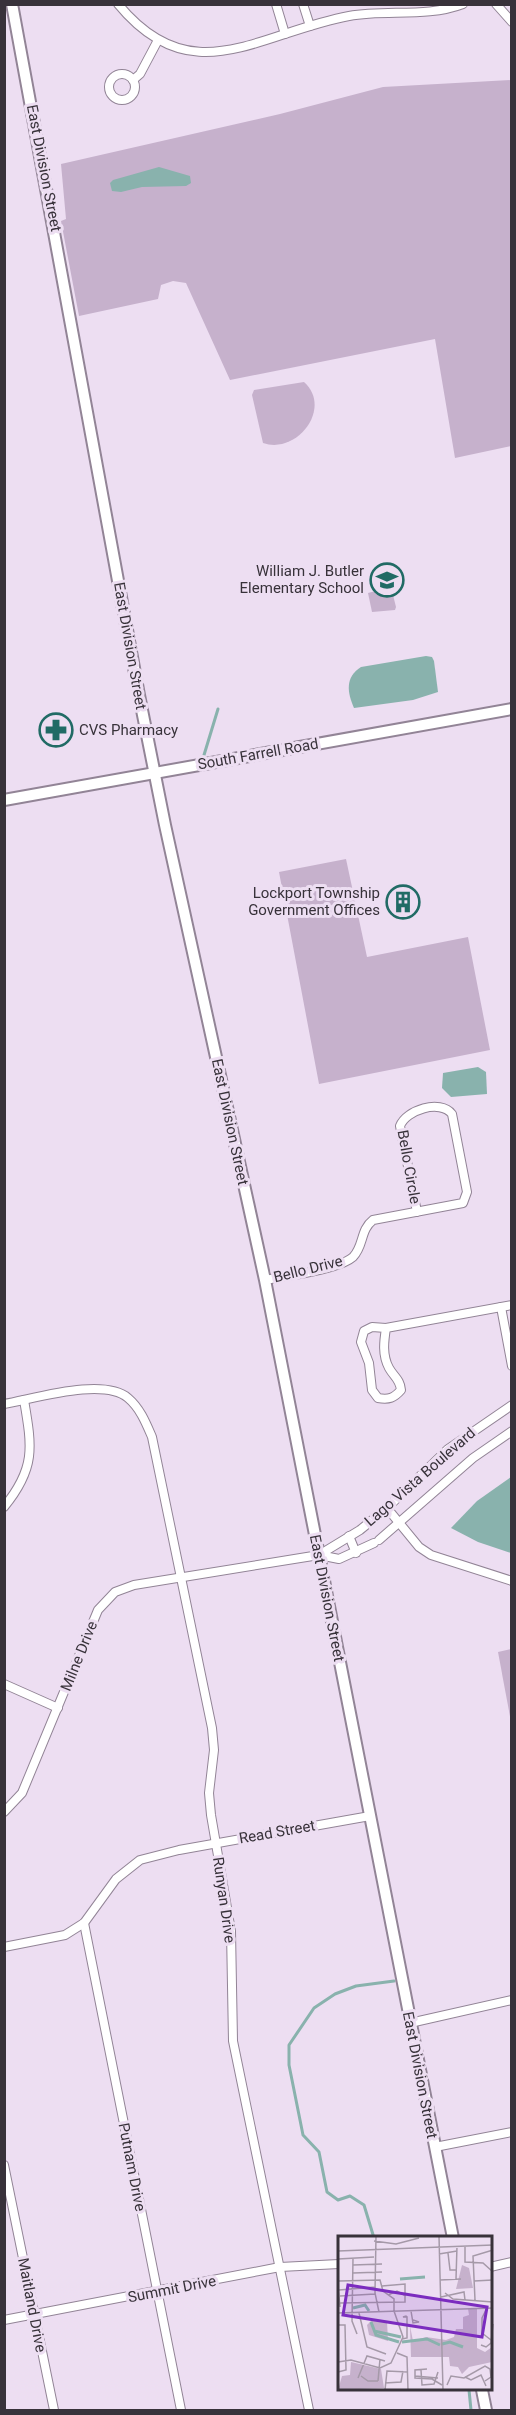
<svg xmlns="http://www.w3.org/2000/svg" width="516" height="2415" font-family="Roboto,sans-serif">
  <style>
    .green { fill: #c6b1cc }
    .water { fill: #89b2ad }
    .lines { fill: none; stroke-linecap: round; stroke-linejoin: round }
    .stream { stroke: #89b2ad; stroke-width: 3 }
    .street-casing { stroke: #928496; stroke-width: 10 }
    .secondary-casing { stroke: #928496; stroke-width: 14 }
    .street { stroke: #fff; stroke-width: 8 }
    .secondary { stroke: #fff; stroke-width: 10 }
    .labels { text-anchor: middle; stroke-width: 6; stroke-linejoin: round; paint-order: stroke }
    .street-label { font-size: 15px; fill: #38323a; stroke: #eddef2 }
    .poi-label { font-size: 15px; fill: #38323a; stroke: #eddef2; text-anchor: end }
    .inset-river { fill: none; stroke: #89b2ad; stroke-width: 3 }
    .inset-road { fill: none; stroke: #a599a8; stroke-width: 1.5 }
    .view { fill: #7b2cbf; fill-opacity: 0.15; stroke: #7b2cbf; stroke-width: 3 }
    .inset-edge { fill: none; stroke: #38323a; stroke-width: 3 }
  </style>
  <rect width="100%" height="100%" fill="#eddef2"/>
  <g class="green">
    <path d="M511,80V446L455,458L435,339L230,380L186,283L173,281L161,285L158,299L79,316L61,221L66,219L61,164L280,114L383,87Z"/>
    <path d="M304,382C333,408 297,455 263,443L252,395L254,390Z"/>
    <path d="M391,587L396,607L395,610L372,612L368,593Z"/>
    <path d="M346,859L367,957L468,937L490,1050L319,1084L279,872Z"/>
    <path d="M511,1649H512L511,1722L498,1652Z"/>
  </g>
  <g class="water">
    <path d="M159,167L190,176L191,183L186,186L142,187L121,192L112,191L110,183L113,180Z"/>
    <path d="M426,656L432,657L434,661L438,692L413,700L354,708C347,692 345,677 361,667Z"/>
    <path d="M478,1067L486,1072L487,1094L451,1097L442,1088L443,1073Z"/>
    <path d="M511,1477V1553L478,1542L451,1528L477,1501Z"/>
  </g>
  <g class="lines">
    <g class="stream">
      <path d="M204,755L218,709"/>
      <path d="M374,2238L364,2205L350,2196L338,2200L327,2192L319,2152L303,2135L289,2065V2045L314,2008L335,1994L356,1986L394,1981"/>
      <path d="M469,2390L471,2410"/>
    </g>
    <g class="street-casing">
      <g id="street">
        <path d="M118,4C192,94 258,33 349,16C387,9 426,18 463,4"/>
        <path d="M276,4L285,34"/>
        <path d="M303,4L310,26"/>
        <path d="M496,4L512,22"/>
        <circle cx="122" cy="87" r="13"/>
        <path d="M133,80L140,74L157,42"/>
        <path d="M265,1280C286,1276 338,1270 353,1257C364,1246 360,1230 373,1220L463,1203L467,1192L452,1114C440,1099 406,1110 400,1126L417,1212"/>
        <path d="M501,1307L512,1366"/>
        <path d="M386,1328C384,1341 382,1355 389,1368C394,1377 400,1379 401,1390C394,1398 389,1400 378,1398L372,1390L369,1363L361,1342L364,1331L372,1327L386,1328L512,1305"/>
        <path d="M4,1404C34,1399 103,1377 128,1398C140,1408 146,1423 152,1437L212,1728L214,1750L209,1793L211,1815L231,1931L233,2041L309,2410"/>
        <path d="M4,1507C36,1468 32,1447 24,1400"/>
        <path d="M387,1508L419,1547L431,1555L512,1581"/>
        <path d="M349,1536L356,1553"/>
        <path d="M379,1540L473,1458L512,1431"/>
        <path d="M319,1555L360,1530L387,1508L448,1449L512,1405"/>
        <path d="M4,1684L58,1708"/>
        <path d="M4,1812L22,1793L98,1610L115,1592L134,1585L319,1555L339,1559L374,1543"/>
        <path d="M84,1923L181,2410"/>
        <path d="M4,1947L65,1935L84,1923L116,1879L140,1860L179,1850L370,1816"/>
        <path d="M410,2023L512,2000"/>
        <path d="M435,2147L512,2132"/>
        <path d="M4,2165L54,2410"/>
        <path d="M490,2267L512,2262"/>
        <path d="M4,2320L280,2267L339,2264"/>
      </g>
    </g>
    <g class="secondary-casing">
      <g id="secondary">
        <path d="M12,4L139,695L165,825L265,1280L453,2238"/>
        <path d="M4,800L512,709"/>
        <path d="M482,2390L486,2410"/>
      </g>
    </g>
    <use href="#street" class="street"/>
    <use href="#secondary" class="secondary"/>
  </g>
  <defs>
    <g id="school-ring" transform="scale(1.725)"><circle r="9.5" fill="#eddef2" stroke="#216b65" stroke-width="1.5"/><path d="M0-5L7-2L0 1L-7-2ZM-4 1L0 2.5L4 1V4Q0 6-4 4Z" fill="#216b65"/></g>
    <g id="pharmacy-ring" transform="scale(1.725)"><circle r="9.5" fill="#eddef2" stroke="#216b65" stroke-width="1.5"/><path d="M-2-6h4v4h4v4h-4v4h-4v-4h-4v-4h4Z" fill="#216b65"/></g>
    <g id="building-ring" transform="scale(1.725)"><circle r="9.5" fill="#eddef2" stroke="#216b65" stroke-width="1.5"/><path d="M-4-6H4V6H1V3H-1V6H-4ZM-2.5-4.3h1.7v1.8h-1.7ZM.8-4.3h1.7v1.8H.8ZM-2.5-1h1.7V.8h-1.7ZM.8-1h1.7V.8H.8Z" fill="#216b65"/></g>
  </defs>
  <g fill-rule="evenodd">
    <use href="#school-ring" x="387" y="580"/>
    <use href="#pharmacy-ring" x="56" y="730"/>
    <use href="#building-ring" x="403" y="902"/>
  </g>
  <g class="labels">
    <g class="street-label">
      <text transform="translate(44 168) rotate(79)" y="5">East Division Street</text>
      <text transform="translate(130 646) rotate(80)" y="5">East Division Street</text>
      <text transform="translate(258 754) rotate(-10)" y="5">South Farrell Road</text>
      <text transform="translate(230 1122) rotate(78)" y="5">East Division Street</text>
      <text transform="translate(409 1167) rotate(80)" y="5">Bello Circle</text>
      <text transform="translate(308 1269) rotate(-14)" y="5">Bello Drive</text>
      <text transform="translate(420 1477) rotate(-41)" y="5">Lago Vista Boulevard</text>
      <text transform="translate(327 1598) rotate(79)" y="5">East Division Street</text>
      <text transform="translate(79 1656) rotate(-68)" y="5">Milne Drive</text>
      <text transform="translate(277 1832) rotate(-10)" y="5">Read Street</text>
      <text transform="translate(224 1900) rotate(82)" y="5">Runyan Drive</text>
      <text transform="translate(420 2075) rotate(79)" y="5">East Division Street</text>
      <text transform="translate(132 2167) rotate(79)" y="5">Putnam Drive</text>
      <text transform="translate(172 2289) rotate(-11)" y="5">Summit Drive</text>
      <text transform="translate(32 2305) rotate(79)" y="5">Maitland Drive</text>
    </g>
    <g class="poi-label">
      <text x="364" y="576">William J. Butler<tspan x="364" dy="17">Elementary School</tspan></text>
      <text x="79" y="735" text-anchor="start">CVS Pharmacy</text>
      <text x="380" y="898">Lockport Township<tspan x="380" dy="17">Government Offices</tspan></text>
    </g>
  </g>
  <g transform="translate(338 2236)">
    <rect width="154" height="154" fill="#eddef2"/>
    <path d="M124,29L131,32L135,52L118,53ZM130,73H139V112L147,116L154,111V126L131,131L124,138L120,131L112,130L111,121H73L72,90L75,105L88,101L108,104L116,101L118,93H125V81L131,79ZM33,85H49L50,105L31,99L29,89ZM13,126L43,133L46,152L0,154L4,140L12,139Z" fill="#c6b1cc"/>
    <path class="inset-river" d="M62,43L87,41M15,72L27,69L31,75M33,86L38,99L61,106M36,95L63,101M64,106L89,103L102,109M104,108L112,106L125,111"/>
    <path class="inset-road" d="M38,0L37,57L41,76M101,0L105,154M36,5L58,8L81,2M127,10V26L145,27L155,36M0,15L155,9M110,17L112,34H118M101,18L119,15M15,22L14,85L19,98M0,23L36,21M15,29L44,28M15,37L44,36M118,43L119,10M102,44L123,43M1,45L42,44L45,55L56,63V75M136,45L155,44M0,51L2,71M1,54L37,51M107,57L115,63L155,66M50,59L59,55L68,60M2,60L37,58M103,61L126,56L127,64M137,64L135,20L155,14M2,67L67,66V48L44,50M149,72L144,82V97L153,104M73,75L75,87L81,86L75,84M0,77L155,72M21,77L29,111L48,118M0,89H7L8,134L0,136M64,103L69,102V81H65L68,80L69,81M143,109L148,111L153,107L155,88M59,117L69,121L70,154M0,126L13,124L42,132L53,127L65,101L56,75M89,133L77,134V142L94,143L104,149M83,134L84,149L96,148L100,136M23,140L30,145H40M77,140L100,142M127,141L133,144L143,139L148,150M20,142L29,120L47,125M40,145L42,123M47,147L63,146L65,135M109,149L113,140L126,142L147,130L152,133L153,141L147,145M47,154L49,135L70,136"/>
    <path class="view" d="M10,49L149,71L144,101L5,79Z"/>
    <rect width="154" height="154" class="inset-edge"/>
  </g>
  <rect width="516" height="2415" fill="none" stroke="#38323a" stroke-width="12"/>
</svg>
